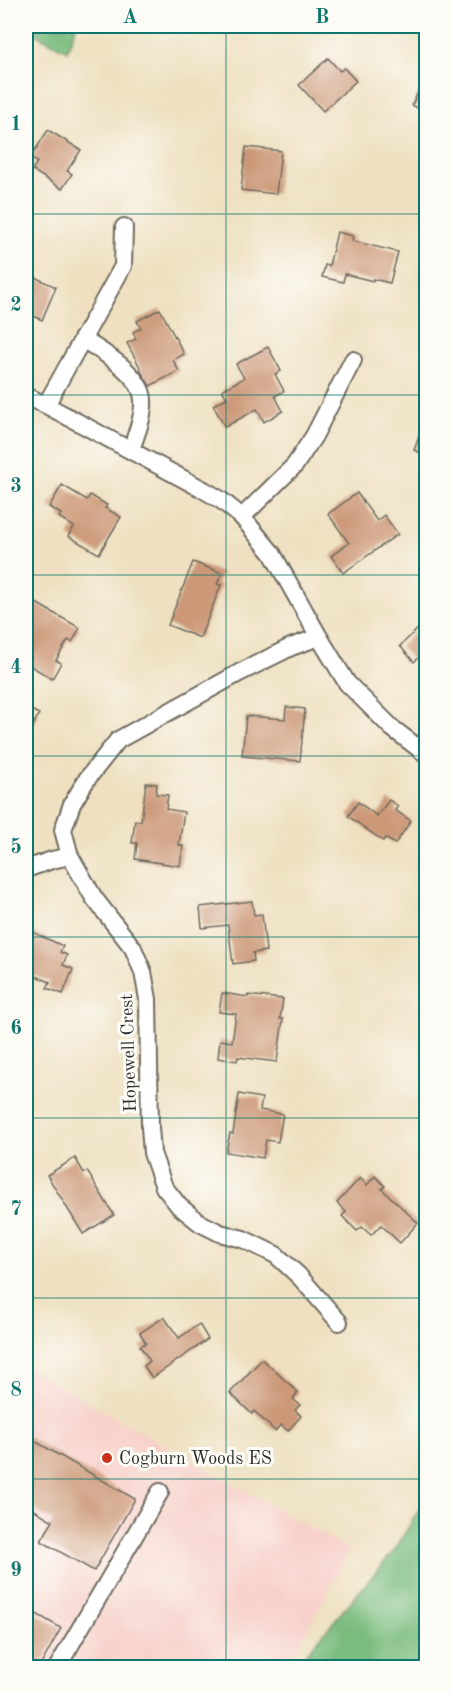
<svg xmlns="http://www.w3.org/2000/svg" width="452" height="1693" font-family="'Old Standard TT',serif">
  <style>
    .built { fill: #f7d0c9 }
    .forest { fill: #7abc7e; stroke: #527454; stroke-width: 1.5 }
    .building { fill: #cc9878 }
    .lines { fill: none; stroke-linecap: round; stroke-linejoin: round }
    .minor-casing { stroke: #6f6a5f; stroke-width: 20 }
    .minor { stroke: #fff; stroke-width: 16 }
    .grid { fill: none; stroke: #0f766e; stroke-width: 1.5; stroke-opacity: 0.55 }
    .poi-dot { fill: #c8321e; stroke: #fdfcf7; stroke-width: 2 }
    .labels { text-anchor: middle; stroke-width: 6; stroke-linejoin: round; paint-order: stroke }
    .street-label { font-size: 18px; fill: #2b2b2b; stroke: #fdfcf7 }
    .poi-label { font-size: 18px; fill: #2b2b2b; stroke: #fdfcf7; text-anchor: start }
    .neatline { fill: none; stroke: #0f766e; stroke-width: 2 }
    .grid-label { font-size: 20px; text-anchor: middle; font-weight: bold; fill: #0f766e }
  </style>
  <rect width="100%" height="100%" fill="#fdfcf7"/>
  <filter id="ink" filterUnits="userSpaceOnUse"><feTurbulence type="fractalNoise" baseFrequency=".0167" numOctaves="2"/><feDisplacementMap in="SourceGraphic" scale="12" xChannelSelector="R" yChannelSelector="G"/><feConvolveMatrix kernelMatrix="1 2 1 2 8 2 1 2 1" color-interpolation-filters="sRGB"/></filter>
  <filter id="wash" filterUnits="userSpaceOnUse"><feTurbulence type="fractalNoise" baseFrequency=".008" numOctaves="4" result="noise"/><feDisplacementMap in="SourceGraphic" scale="24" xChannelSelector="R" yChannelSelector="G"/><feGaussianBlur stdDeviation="1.35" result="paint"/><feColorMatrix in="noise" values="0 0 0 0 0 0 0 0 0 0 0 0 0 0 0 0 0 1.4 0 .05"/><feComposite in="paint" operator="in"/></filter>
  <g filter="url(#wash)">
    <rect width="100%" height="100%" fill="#eee0c0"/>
    <path class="built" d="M26,1367L350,1550L287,1667H26Z"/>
    <g class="forest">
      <path d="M26,26H76L67,51L26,29Z"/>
      <path d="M426,1498V1667H295L395,1550Z"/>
    </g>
    <g id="blocks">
      <g class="building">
        <path d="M328,58L340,71L344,68L356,81L323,111L299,85Z"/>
        <path d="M426,76V113L412,105Z"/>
        <path d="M48,130L81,150L67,171L72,174L62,189L32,170L37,162L30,158Z"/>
        <path d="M246,147L281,151L276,194L241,190Z"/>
        <path d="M337,232L353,236L352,241L398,252L390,283L373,279V281L345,274L343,282L322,277L325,265L329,266Z"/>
        <path d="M26,273L56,287L42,320L29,314L30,311L26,309Z"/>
        <path d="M160,309L184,354L173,360L179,371L150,386L140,370L141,369L127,343L136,339L133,332L141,328L137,321Z"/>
        <path d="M268,347L281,371L275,374L284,391L275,396L283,411L264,422L257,409L225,427L213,405L227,398L222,390L244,378L236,364Z"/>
        <path d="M426,419V455L414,450Z"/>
        <path d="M62,485L87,500L90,495L107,505L105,508L121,517L99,554L68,536L74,527L59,517L61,514L49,507Z"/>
        <path d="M357,493L377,521L384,515L398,534L343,573L331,556L349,543L328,514Z"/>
        <path d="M193,562L222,573L217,584L221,585L200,638L168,625Z"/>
        <path d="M36,603L80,628L72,642L68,640L56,660L61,663L52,679L26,663V621Z"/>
        <path d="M426,621V651L414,662L400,646Z"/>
        <path d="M26,707L39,714L26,739Z"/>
        <path d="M286,707L305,709L300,761L242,756L246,716L285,719Z"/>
        <path d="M146,783L157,784L156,794L168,795L166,809L184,812L179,845L183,846L180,866L135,859L137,843H132L135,820L141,821Z"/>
        <path d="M389,800L398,806L395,810L411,821L395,844L385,838L383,841L348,816L358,802L377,816Z"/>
        <path d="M252,901L254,915L262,914L266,951L253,953L254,961L233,964L228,925L202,928L200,907Z"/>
        <path d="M26,929L63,946L60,952L67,955L63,965L73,969L63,994L47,988L50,982L26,972Z"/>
        <path d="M222,993L248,997V995L283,999L280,1019H283L277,1062L238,1057L237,1061L218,1058L220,1040L232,1042L236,1014L219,1012Z"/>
        <path d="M239,1094L262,1098L260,1110L283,1114L278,1142L266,1140L263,1158L226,1152L230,1133L233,1134Z"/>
        <path d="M75,1158L84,1173L87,1171L114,1215L83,1234L47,1175Z"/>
        <path d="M375,1176L385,1186L382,1189L418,1223L400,1243L381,1225L371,1235L362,1227L357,1231L342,1216L346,1212L337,1203L360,1178L367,1185Z"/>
        <path d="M164,1317L179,1338L199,1324L208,1339L152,1378L144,1366L150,1361L140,1346L146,1343L140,1333Z"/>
        <path d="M262,1359L298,1392L293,1399L300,1405L295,1410L301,1416L288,1431L281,1425L275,1431L254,1411L252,1414L230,1393Z"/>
        <path d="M26,1436L135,1499L94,1571L41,1541L53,1521L26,1505Z"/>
        <path d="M26,1608L61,1628L39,1668H26Z"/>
      </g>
    </g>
  </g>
  <g filter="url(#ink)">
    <use href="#blocks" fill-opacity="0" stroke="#6f6a5f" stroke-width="1.5"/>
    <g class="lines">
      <g class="minor-casing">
        <g id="minor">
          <path d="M82,339C102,351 142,375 143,400C144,417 136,434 131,450"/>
          <path d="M26,396L46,405L204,490L221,500L242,517L272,553L319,637L347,683L392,728L426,754"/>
          <path d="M46,405L123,266L124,227"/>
          <path d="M242,517L295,465L314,436L353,360"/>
          <path d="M319,637L291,647L239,673L118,740L87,779L72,804L63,830L70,856L94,898L133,948L143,972L148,999L150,1127L152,1153L164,1187L179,1206L200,1223L220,1233L243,1239L276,1255L299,1276L339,1322"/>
          <path d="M26,869L52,860L70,856"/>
          <path d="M57,1668L160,1492"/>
        </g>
      </g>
      <use href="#minor" class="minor"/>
    </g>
  </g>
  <path class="grid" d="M226,26V1668M26,214H426M26,395H426M26,575H426M26,756H426M26,937H426M26,1118H426M26,1298H426M26,1479H426"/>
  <circle class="poi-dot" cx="107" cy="1458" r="6"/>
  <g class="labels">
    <g class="street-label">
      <text transform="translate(128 1053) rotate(-92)" y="6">Hopewell Crest</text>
    </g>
    <g class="poi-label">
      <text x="119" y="1464">Cogburn Woods ES</text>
    </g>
  </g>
  <rect width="452" height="1693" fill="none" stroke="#fdfcf7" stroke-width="66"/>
  <rect x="33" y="33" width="386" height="1627" class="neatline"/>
  <g class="grid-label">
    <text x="130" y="23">A</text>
    <text x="322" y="23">B</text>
    <text x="16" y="130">1</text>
    <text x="16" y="311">2</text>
    <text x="16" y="492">3</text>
    <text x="16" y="673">4</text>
    <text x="16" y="853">5</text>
    <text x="16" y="1034">6</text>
    <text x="16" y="1215">7</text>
    <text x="16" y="1396">8</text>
    <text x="16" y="1576">9</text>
  </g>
</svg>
